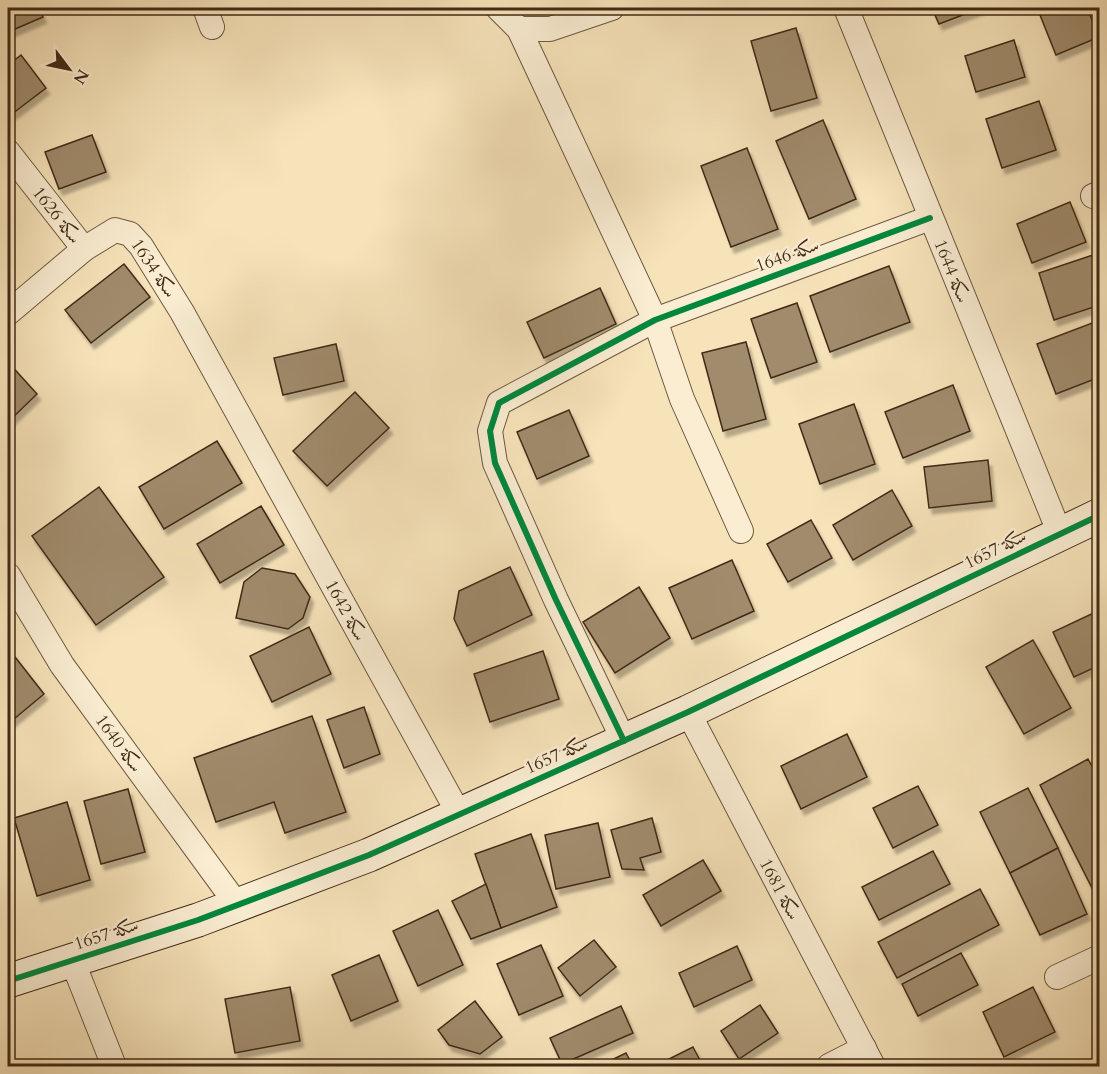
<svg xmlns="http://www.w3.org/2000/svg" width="1107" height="1074" font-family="Cardo,Amiri,serif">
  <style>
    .building { fill: #a08b6c; stroke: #412b17; stroke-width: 1.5; filter: url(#shadow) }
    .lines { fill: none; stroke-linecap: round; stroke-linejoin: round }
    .street-casing { stroke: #6e5940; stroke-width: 26 }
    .secondary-casing { stroke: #412b17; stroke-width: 35 }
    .street { stroke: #faedd2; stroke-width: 24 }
    .secondary { stroke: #faedd2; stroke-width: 33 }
    .cycleway-casing { stroke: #faedd2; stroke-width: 10 }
    .cycleway { stroke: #00873e; stroke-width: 6 }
    .labels { text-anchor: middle; stroke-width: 5; stroke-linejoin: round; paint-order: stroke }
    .street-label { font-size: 18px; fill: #412b17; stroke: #faedd2 }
  </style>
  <defs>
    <filter id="shadow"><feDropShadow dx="3.5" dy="6" stdDeviation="1.5" flood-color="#0004"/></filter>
  </defs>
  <rect width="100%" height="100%" fill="#f7e3ba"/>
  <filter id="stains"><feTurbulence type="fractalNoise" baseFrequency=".00333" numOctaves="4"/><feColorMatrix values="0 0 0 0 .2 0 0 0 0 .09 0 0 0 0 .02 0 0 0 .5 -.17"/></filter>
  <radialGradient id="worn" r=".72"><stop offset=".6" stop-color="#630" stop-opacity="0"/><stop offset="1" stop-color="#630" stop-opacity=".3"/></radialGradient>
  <g class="building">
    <path d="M8,8H39L43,17L8,32Z"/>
    <path d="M932,8H981L939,24Z"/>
    <path d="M1044,8H1087L1099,37L1056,55L1038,10Z"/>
    <path d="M796,28L817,98L771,111L751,41Z"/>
    <path d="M1014,40L1025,77L976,92L965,56Z"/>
    <path d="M21,55L46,88L12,114L8,107V65Z"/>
    <path d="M1039,101L1056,150L1002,168L986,119Z"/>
    <path d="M823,120L856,199L809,219L776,141Z"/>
    <path d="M92,135L106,172L59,189L45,152Z"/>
    <path d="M747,148L778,229L731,247L701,166Z"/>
    <path d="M1070,202L1086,242L1032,263L1017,224Z"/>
    <path d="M1093,255L1100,274V305L1054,320L1039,273Z"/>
    <path d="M124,264L150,297L91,343L65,310Z"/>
    <path d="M889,266L910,322L830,352L810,296Z"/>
    <path d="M600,288L616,324L544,358L527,322Z"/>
    <path d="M797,303L817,362L771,378L751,319Z"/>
    <path d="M1100,320V377L1056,394L1037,344Z"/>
    <path d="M746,342L766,419L723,431L702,353Z"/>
    <path d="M336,344L344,381L283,395L274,358Z"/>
    <path d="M8,362L37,394L8,422Z"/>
    <path d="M953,385L970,431L903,458L885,412Z"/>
    <path d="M355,392L389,428L327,486L293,451Z"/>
    <path d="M854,404L875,464L820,484L799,424Z"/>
    <path d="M569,410L589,456L537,479L517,432Z"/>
    <path d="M217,441L242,483L164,529L139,487Z"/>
    <path d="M988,460L992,501L929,508L924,467Z"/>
    <path d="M99,487L164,577L96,625L32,536Z"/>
    <path d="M892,490L912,526L853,560L833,525Z"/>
    <path d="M261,506L284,545L220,583L197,544Z"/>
    <path d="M811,520L832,558L788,582L767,544Z"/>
    <path d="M732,560L754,611L692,639L669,588Z"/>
    <path d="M510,567L532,615L467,646L454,619L459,591Z"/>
    <path d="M262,568L295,574L310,597L303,618L288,629L236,618L244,582Z"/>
    <path d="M639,587L670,638L615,673L583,622Z"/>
    <path d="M1100,610V665L1074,677L1053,632Z"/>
    <path d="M309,627L331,674L272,702L250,656Z"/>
    <path d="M1033,640L1071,708L1024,734L986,667Z"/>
    <path d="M8,648L44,694L8,724Z"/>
    <path d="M543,651L559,699L490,722L474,674Z"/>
    <path d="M364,707L380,754L344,768L327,720Z"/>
    <path d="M312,716L346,812L285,833L274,802L216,822L194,758Z"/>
    <path d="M847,734L867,777L801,809L781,766Z"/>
    <path d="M1088,759L1100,781V887L1093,890L1040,785Z"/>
    <path d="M918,786L938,825L893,848L873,808Z"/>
    <path d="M1028,788L1058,848L1010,873L980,812Z"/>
    <path d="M128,789L145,852L101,864L84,801Z"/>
    <path d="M67,802L90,880L37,896L14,818Z"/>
    <path d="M652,818L661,852L640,858L644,870L622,869L611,830Z"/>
    <path d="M598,823L610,877L556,889L545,835Z"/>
    <path d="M531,834L557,907L501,928L475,854Z"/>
    <path d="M1058,848L1087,914L1040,935L1010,873Z"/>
    <path d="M933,851L950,884L879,920L862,887Z"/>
    <path d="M703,860L721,891L661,926L643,895Z"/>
    <path d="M486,884L501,928L471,939L452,901Z"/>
    <path d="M980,889L999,925L897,978L878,942Z"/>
    <path d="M438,910L463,965L418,986L393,931Z"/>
    <path d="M594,940L616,967L580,996L558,968Z"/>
    <path d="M541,945L563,996L519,1015L497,964Z"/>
    <path d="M737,946L752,980L694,1007L679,973Z"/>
    <path d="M961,953L978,985L918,1016L902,984Z"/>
    <path d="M379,955L398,1001L351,1021L332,975Z"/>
    <path d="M290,987L300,1041L235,1053L225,999Z"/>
    <path d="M1033,987L1055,1032L1004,1057L983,1012Z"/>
    <path d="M475,1001L502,1037L480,1054L449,1045L438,1030Z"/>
    <path d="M760,1005L778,1033L739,1059L721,1031Z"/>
    <path d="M621,1006L633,1033L562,1064L550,1038Z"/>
    <path d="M693,1047L703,1066H655Z"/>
    <path d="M626,1053L633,1066H599Z"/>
  </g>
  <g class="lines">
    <g class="street-casing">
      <g id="street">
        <path d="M205,8L212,27"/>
        <path d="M498,8L519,29H550L612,8"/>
        <path d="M846,8L1060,534"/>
        <path d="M519,29L655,320L682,399L741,531"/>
        <path d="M8,152L84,249"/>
        <path d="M1093,196L1100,193"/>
        <path d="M8,313L84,249L115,230L130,234L141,246L182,312L459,814"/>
        <path d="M8,575L62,665L238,906"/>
        <path d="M688,712L873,1066"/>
        <path d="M624,741L556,600L495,463L490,431L499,403L655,320L930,218"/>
        <path d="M72,960L114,1066"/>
        <path d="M1057,977L1100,957"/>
        <path d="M829,1066L864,1048"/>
      </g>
    </g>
    <g class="secondary-casing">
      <path id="secondary" d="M8,981L198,920L369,855L688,712L1100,515"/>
    </g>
    <use href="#street" class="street"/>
    <use href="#secondary" class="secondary"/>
    <g class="cycleway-casing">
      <g id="cycleway">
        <path d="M624,741L556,600L495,463L490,431L499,403L655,320L930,218"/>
        <path d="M8,981L198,920L369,855L688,712L1100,515"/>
      </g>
    </g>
    <use href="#cycleway" class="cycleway"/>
  </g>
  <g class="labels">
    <g class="street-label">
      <text transform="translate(57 215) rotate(52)" y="6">سكة 1626</text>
      <text transform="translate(787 255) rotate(-20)" y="6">سكة 1646</text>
      <text transform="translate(154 268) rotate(56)" y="6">سكة 1634</text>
      <text transform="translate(952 271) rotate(68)" y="6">سكة 1644</text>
      <text transform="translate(995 549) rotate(-26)" y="6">سكة 1657</text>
      <text transform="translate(346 610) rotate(61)" y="6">سكة 1642</text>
      <text transform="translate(119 743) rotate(54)" y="6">سكة 1640</text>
      <text transform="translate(556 755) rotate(-24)" y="6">سكة 1657</text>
      <text transform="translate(780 889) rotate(62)" y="6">سكة 1681</text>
      <text transform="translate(106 934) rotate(-18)" y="6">سكة 1657</text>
    </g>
  </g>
  <rect width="1107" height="1074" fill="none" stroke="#f7e3ba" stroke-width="30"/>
  <rect x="9" y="9" width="1089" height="1056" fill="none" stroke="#412b17" stroke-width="3"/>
  <rect x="15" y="15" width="1077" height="1044" fill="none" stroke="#412b17" stroke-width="1.5"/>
  <g transform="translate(69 69) rotate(122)" stroke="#faedd2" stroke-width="4.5" paint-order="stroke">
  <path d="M0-4.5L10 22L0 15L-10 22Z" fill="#412b17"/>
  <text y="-9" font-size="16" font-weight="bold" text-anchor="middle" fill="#412b17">N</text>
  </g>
  <rect width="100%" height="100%" filter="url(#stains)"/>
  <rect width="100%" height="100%" fill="url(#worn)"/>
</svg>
